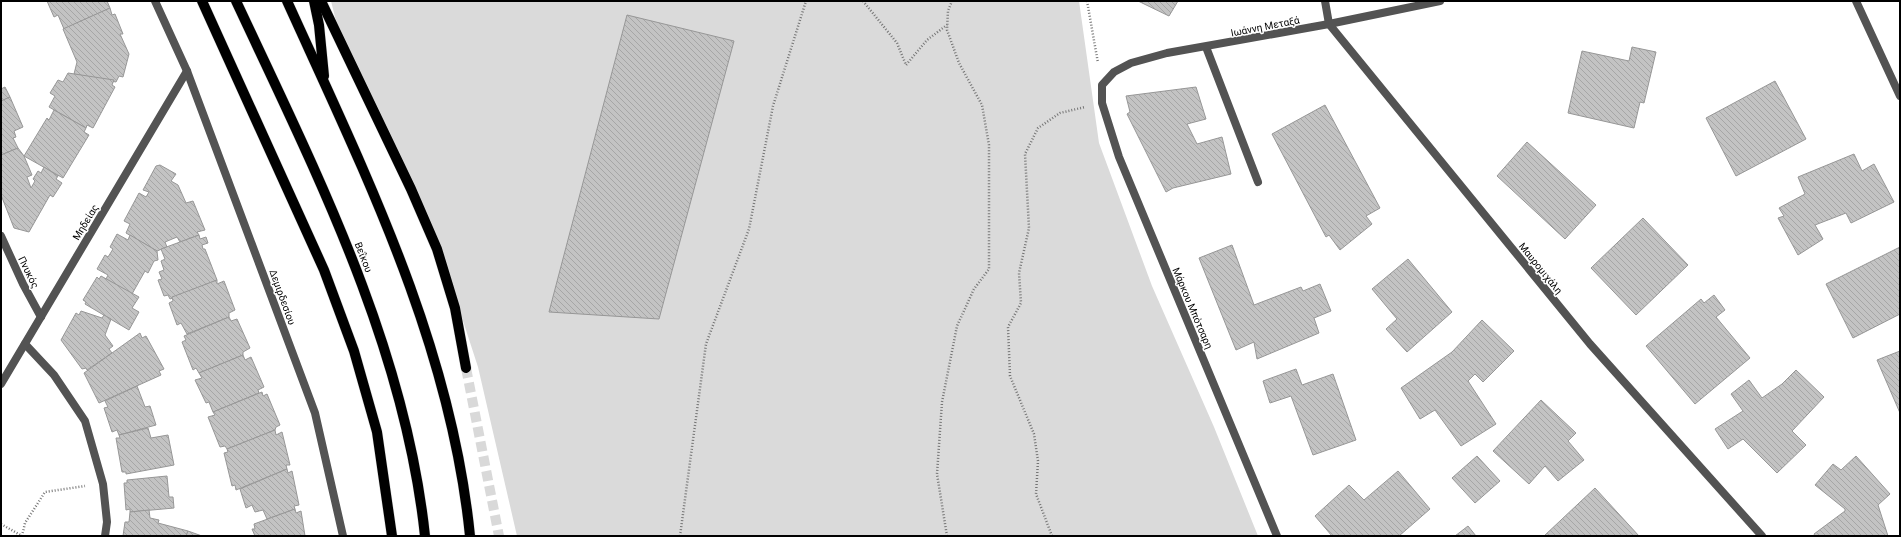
<svg xmlns="http://www.w3.org/2000/svg" width="1901" height="537" font-family="Roboto,sans-serif">
  <style>
    .grass { fill: #dadada }
    .building { fill: url(#building-back-hatch); stroke: #979797 }
    .lines { fill: none; stroke-linecap: round; stroke-linejoin: round }
    .primary-tunnel { stroke: #d9d9d9; stroke-width: 10; stroke-dasharray: 10 5; stroke-linecap: butt }
    .primary-casing { stroke: #dbdbdb; stroke-width: 11 }
    .path { stroke: #757575; stroke-width: 2.5; stroke-dasharray: 1 2; stroke-linecap: butt }
    .service { stroke: #535353; stroke-width: 8 }
    .minor { stroke: #535353; stroke-width: 8 }
    .tertiary { stroke: #535353; stroke-width: 8 }
    .primary { stroke: #000; stroke-width: 10 }
    .labels { text-anchor: middle; stroke-width: 3; stroke-linejoin: round; paint-order: stroke }
    .street-label { font-size: 10px; fill: #000; stroke: #fff }
  </style>
  <defs>
    <pattern id="building-back-hatch" width="6" height="6" patternUnits="userSpaceOnUse"><rect width="6" height="6" fill="#c3c3c3"/><path d="M-1 5l2 2M0 0l6 6M5-1l2 2" fill="none" stroke="#a6a6a6"/></pattern>
  </defs>
  <rect width="100%" height="100%" fill="#fff"/>
  <path class="grass" d="M331,1H1079L1099,143L1152,286L1214,427L1258,536H517L478,367L439,247L337,25Z"/>
  <g class="building">
    <path d="M47,1H107L110,8L64,29L58,15L54,17Z"/>
    <path d="M1138,1H1178L1169,16Z"/>
    <path d="M110,8L112,15L115,14L123,34H120L129,54L123,77L119,76L116,82L74,74L77,62L63,29Z"/>
    <path d="M627,15L734,41L659,319L549,312Z"/>
    <path d="M1632,47L1656,52L1644,103L1640,102L1634,128L1568,113L1582,51L1629,61Z"/>
    <path d="M68,73L114,80L112,85L115,87L93,128L87,125L86,128L49,107L55,96L50,93L58,80L63,82Z"/>
    <path d="M1775,81L1806,139L1736,176L1706,118Z"/>
    <path d="M5,87L10,97L1,101V89Z"/>
    <path d="M1196,87L1206,119L1187,124L1197,144L1222,137L1231,174L1173,188L1166,192L1127,114L1130,112L1126,96Z"/>
    <path d="M10,97L23,127L14,131L16,137L13,138L18,148L1,155V101Z"/>
    <path d="M1325,105L1380,208L1366,216L1372,224L1340,250L1329,235L1326,237L1272,134Z"/>
    <path d="M54,110L86,128L84,132L89,135L63,178L24,156L47,118L49,120Z"/>
    <path d="M1527,142L1596,205L1565,239L1497,176Z"/>
    <path d="M18,148L24,156L32,175L27,177L31,188L35,181L33,179L38,171L41,173L44,167L58,176L56,179L62,183L53,197L50,195L29,232L14,228L1,195V155Z"/>
    <path d="M1854,154L1862,171L1874,164L1894,202L1851,223L1846,213L1815,225L1823,239L1798,255L1778,218L1784,216L1779,208L1805,194L1798,177Z"/>
    <path d="M160,165L176,174L171,181L178,185L186,203L193,201L205,230L197,232L199,235L180,242L177,237L165,242L167,247L157,251L126,233L130,224L124,221L139,193L146,197L149,192L143,190L156,166Z"/>
    <path d="M1643,218L1688,265L1636,315L1591,268Z"/>
    <path d="M117,234L128,240L130,235L157,251L158,260L154,261L148,273L145,271L132,294L106,279L108,275L97,269L105,255L108,257L113,249L110,247Z"/>
    <path d="M199,235L200,239L206,237L208,243L202,245L203,249H205L217,280L170,299L168,295L164,296L158,280L162,279L159,272L164,270L161,261L165,259L161,249Z"/>
    <path d="M1232,245L1254,305L1301,287L1303,291L1320,284L1331,311L1314,318L1319,333L1257,359L1254,342L1236,350L1199,258Z"/>
    <path d="M1900,247V314L1853,338L1826,284Z"/>
    <path d="M1408,259L1452,312L1407,352L1386,329L1397,319L1372,289Z"/>
    <path d="M101,276L139,297L132,308L139,312L129,330L85,304L86,302L83,300L97,277L99,279Z"/>
    <path d="M217,280V284L224,281L235,310L229,313V317L187,334L181,323L177,325L169,303L173,301L172,297Z"/>
    <path d="M1714,295L1725,310L1716,317L1750,358L1695,404L1646,346L1701,299L1704,303Z"/>
    <path d="M81,311L102,318L104,315L111,319L105,335L113,346L109,349L112,353L87,370L86,368L82,369L61,340L76,313L79,315Z"/>
    <path d="M229,317L231,321L237,319L250,348L243,352V355L199,373L196,368L193,370L182,342L186,340L184,336Z"/>
    <path d="M1482,320L1514,351L1483,382L1475,374L1468,381L1496,424L1461,446L1435,410L1420,419L1401,388L1452,352Z"/>
    <path d="M140,333L142,338L146,336L164,369L159,371L161,375L99,403L84,373Z"/>
    <path d="M1900,351V413L1877,360Z"/>
    <path d="M243,355L245,360L251,357L264,387L258,390L259,393L213,412L209,402L206,403L195,380L202,378L199,373Z"/>
    <path d="M1296,369L1302,385L1333,374L1356,440L1313,455L1291,396L1270,403L1263,381Z"/>
    <path d="M1796,370L1824,397L1792,431L1806,445L1777,473L1743,439L1728,449L1715,429L1743,411L1731,394L1749,380L1762,398L1782,384Z"/>
    <path d="M137,386L145,407L150,406L156,425L119,435L117,430L112,432L104,408L108,407L105,401Z"/>
    <path d="M262,392L263,396L267,394L280,425L276,427L275,430L227,449L225,446L220,447L208,417L215,415L213,412Z"/>
    <path d="M1541,400L1576,433L1568,441L1584,460L1558,481L1545,466L1529,484L1493,451Z"/>
    <path d="M148,428L151,438L168,435L174,465L126,474V472H122L116,438H120L119,435Z"/>
    <path d="M275,430L276,435L282,432L290,465H286L287,469L236,490L235,485L232,486L224,453L228,452L227,449Z"/>
    <path d="M1477,456L1500,481L1475,503L1452,478Z"/>
    <path d="M1856,456L1890,494L1878,505L1888,536H1815L1814,534L1845,511V509L1815,485L1833,464L1841,470Z"/>
    <path d="M287,469L288,473L292,471L299,505L294,506L295,509L267,519L263,510L255,512L252,505L246,508L240,489Z"/>
    <path d="M1398,471L1430,509L1399,536H1332L1315,516L1349,485L1364,500Z"/>
    <path d="M167,476L169,497H173L174,508L130,512V509L126,510L124,483H127V480Z"/>
    <path d="M1595,488L1639,536H1544Z"/>
    <path d="M295,509L296,513L301,511L305,536H255L252,529H255L254,524Z"/>
    <path d="M149,510L150,518L159,520L158,523L188,531L186,536H123L125,522H129L130,512Z"/>
    <path d="M1468,526L1476,536H1455Z"/>
    <path d="M188,531L202,536H186Z"/>
  </g>
  <g class="lines">
    <path class="primary-tunnel" d="M466,368L499,536"/>
    <g class="primary-casing">
      <g id="primary">
        <path d="M202,1L324,270L354,351L377,432L392,536"/>
        <path d="M236,1C316,172 405,346 425,536"/>
        <path d="M287,1C365,173 451,345 470,536"/>
        <path d="M314,1L319,25L324,76"/>
        <path d="M321,1L411,189L437,249L455,308L466,368"/>
      </g>
    </g>
    <g class="path">
      <path d="M863,1L897,43L906,65L927,40L947,25"/>
      <path d="M1087,1L1098,63"/>
      <path d="M1,524L22,536"/>
      <path d="M22,536L25,523L45,492L85,486"/>
      <path d="M680,536L706,344L749,229L773,106L806,1"/>
      <path d="M947,536L937,474L942,402L957,326L974,289L989,269V145L982,105L959,63L947,30L948,11L952,1"/>
      <path d="M1052,536L1036,494L1038,461L1034,434L1010,376L1008,327L1021,303L1019,273L1029,228L1025,154L1038,128L1060,113L1085,107"/>
    </g>
    <path class="service" d="M1206,47L1258,182"/>
    <g class="minor">
      <path d="M155,1L187,71L315,413L343,536"/>
      <path d="M1325,1L1329,24L1590,344L1762,536"/>
      <path d="M1856,1L1900,96"/>
      <path d="M1,236L23,284L41,317"/>
      <path d="M25,344L54,375L85,421L103,484L107,522L105,536"/>
      <path d="M1277,536L1119,157L1102,103V85L1114,72L1131,63L1167,53L1329,24L1440,1"/>
    </g>
    <path class="tertiary" d="M1,384L187,71"/>
    <use href="#primary" class="primary"/>
  </g>
  <g class="labels">
    <g class="street-label">
      <text transform="translate(1265 26) rotate(-11)" y="4">Ιωάννη Μεταξά</text>
      <text transform="translate(85 222) rotate(-59)" y="4">Μηδείας</text>
      <text transform="translate(364 257) rotate(69)" y="4">Βεΐκου</text>
      <text transform="translate(1541 268) rotate(51)" y="4">Μαυρομιχάλη</text>
      <text transform="translate(29 272) rotate(64)" y="4">Πνυκός</text>
      <text transform="translate(283 297) rotate(70)" y="4">Δεμιρδεσίου</text>
      <text transform="translate(1193 308) rotate(67)" y="4">Μάρκου Μπότσαρη</text>
    </g>
  </g>
  <rect width="1901" height="537" fill="none" stroke="#000000" stroke-width="4"/>
</svg>
